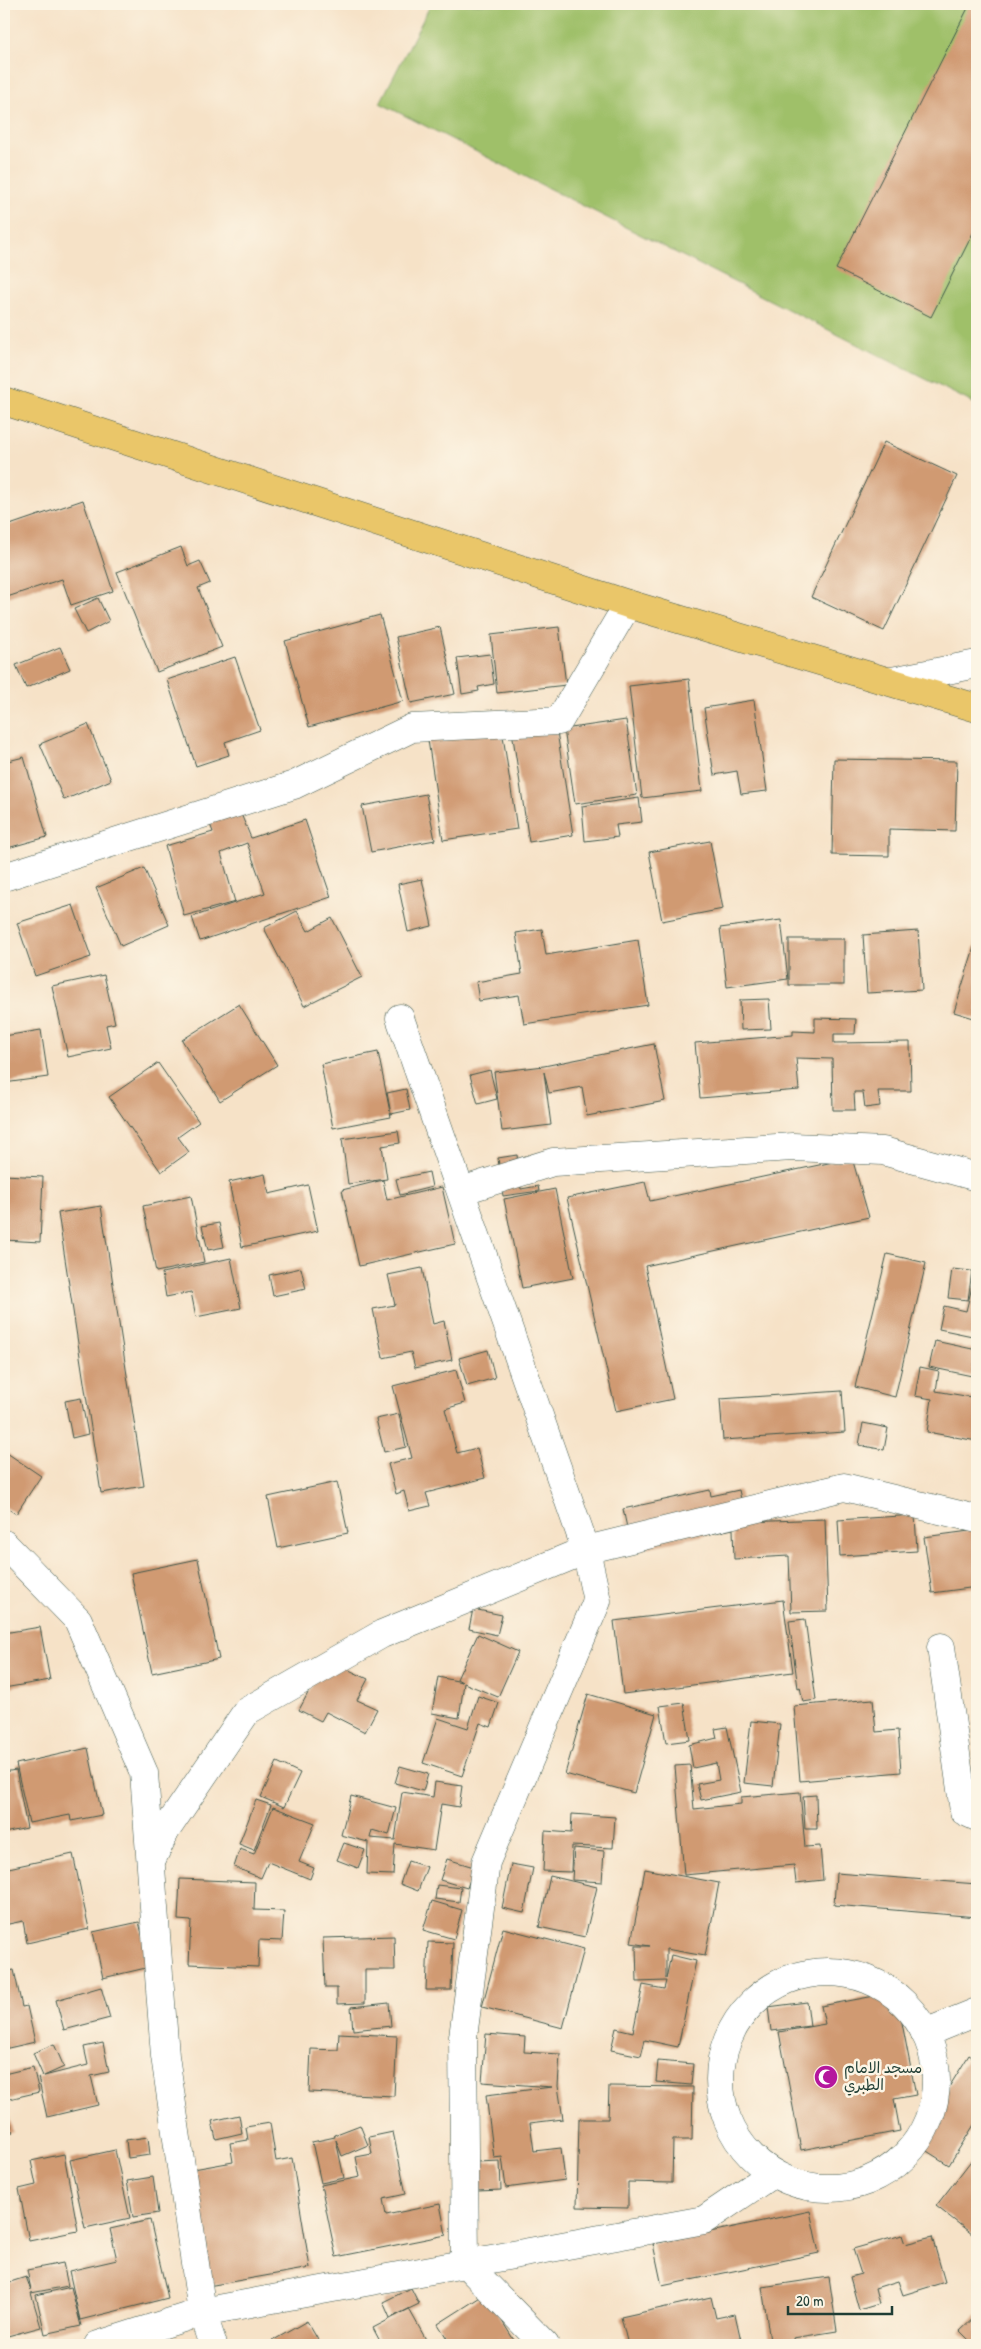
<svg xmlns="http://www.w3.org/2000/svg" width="981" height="2349" font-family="'Patrick Hand','Playpen Sans Arabic',sans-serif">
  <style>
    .green { fill: #9fc069; stroke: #5f7e4e }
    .building { fill: #d09a72 }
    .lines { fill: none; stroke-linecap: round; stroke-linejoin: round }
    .minor-casing { stroke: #3f564a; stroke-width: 29 }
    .major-casing { stroke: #3f564a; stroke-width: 29 }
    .minor { stroke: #fff; stroke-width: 28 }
    .major { stroke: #eac669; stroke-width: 28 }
    .labels { text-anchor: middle; stroke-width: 5; stroke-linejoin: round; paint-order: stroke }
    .poi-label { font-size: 15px; fill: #1f3d34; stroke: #fcf5e5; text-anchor: start }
  </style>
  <rect width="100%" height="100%" fill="#fcf5e5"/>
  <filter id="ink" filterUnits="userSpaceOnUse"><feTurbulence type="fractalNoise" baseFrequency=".02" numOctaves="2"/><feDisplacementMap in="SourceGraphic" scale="10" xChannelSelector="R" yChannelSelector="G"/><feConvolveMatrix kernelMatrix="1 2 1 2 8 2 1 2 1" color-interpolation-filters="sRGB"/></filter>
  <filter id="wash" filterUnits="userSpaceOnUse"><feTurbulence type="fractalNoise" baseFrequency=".0096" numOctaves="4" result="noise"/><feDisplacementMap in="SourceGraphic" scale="20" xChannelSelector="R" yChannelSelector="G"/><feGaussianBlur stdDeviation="1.12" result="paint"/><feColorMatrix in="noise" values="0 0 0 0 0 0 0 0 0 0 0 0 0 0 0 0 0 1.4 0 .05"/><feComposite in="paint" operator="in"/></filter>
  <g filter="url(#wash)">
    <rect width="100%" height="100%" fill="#f6e2c7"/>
    <path class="green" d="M431,4H977V405L380,103Z"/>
    <g id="blocks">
      <g class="building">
        <path d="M970,4H977V225L931,317L836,269Z"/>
        <path d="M884,442L957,476L884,631L811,597Z"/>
        <path d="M83,500L113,591L71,605L62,579L4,598V527Z"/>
        <path d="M181,547L188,566L200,561L210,583L198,588L222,647L157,672L117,572Z"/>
        <path d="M98,598L109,621L86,633L74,609Z"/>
        <path d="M380,615L403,701L309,727L285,641Z"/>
        <path d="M440,627L455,694L411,703L396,637Z"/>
        <path d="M559,627L566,685L497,693L491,635Z"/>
        <path d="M60,647L70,669L26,688L16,665Z"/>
        <path d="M490,654L494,684L478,687L479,691L462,694L457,658Z"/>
        <path d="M235,657L260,730L225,742L229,755L196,766L167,680Z"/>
        <path d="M689,679L702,791L642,798L629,686Z"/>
        <path d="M754,700L767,791L741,794L737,771L714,775L704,708Z"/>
        <path d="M626,720L637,795L575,804L564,729Z"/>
        <path d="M88,724L111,780L64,800L40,744Z"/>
        <path d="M556,725L573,835L529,842L512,731Z"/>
        <path d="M502,729L517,829L443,840L428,740Z"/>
        <path d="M24,757L47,837L4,849V762Z"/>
        <path d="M834,759L957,761L955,831L889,829V856L832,855Z"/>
        <path d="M426,794L435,840L371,852L362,806Z"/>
        <path d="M639,798L642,822L616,825L618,837L585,841L582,806Z"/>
        <path d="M236,802L251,838L305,820L331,897L200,941L192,917L265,893L247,843L221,853L235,902L184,916L165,846L213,832L206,814Z"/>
        <path d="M710,841L723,909L662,921L649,852Z"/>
        <path d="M144,868L169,925L121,946L96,888Z"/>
        <path d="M422,879L432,926L408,932L398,884Z"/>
        <path d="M73,905L91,957L35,976L17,923Z"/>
        <path d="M297,911L308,931L332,918L362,977L304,1006L264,928Z"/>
        <path d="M781,920L788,979L727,987L720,928Z"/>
        <path d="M542,929L546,955L638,940L648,1005L524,1024L519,995L479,1001L476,982L522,974L516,933Z"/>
        <path d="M918,931L922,990L867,993L863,935Z"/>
        <path d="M977,938V1019L954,1012Z"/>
        <rect x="789" y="939" width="55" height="46"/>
        <path d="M104,975L115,1023L106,1025L111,1048L68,1057L52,986Z"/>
        <path d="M769,999L771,1029L741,1030L740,1000Z"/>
        <path d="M239,1004L277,1065L220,1101L182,1040Z"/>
        <path d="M815,1018L856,1019L855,1034H834V1043L910,1042L911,1091H878L880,1106L865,1108L863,1092H854L855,1110H833L832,1059L796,1058L799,1090L700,1098L695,1043L793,1035V1031L815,1032Z"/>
        <path d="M41,1030L48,1077L4,1083V1036Z"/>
        <path d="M654,1044L665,1101L587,1116L582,1087L549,1093L544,1072L551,1125L502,1131L494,1072L544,1066Z"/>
        <path d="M378,1052L391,1117L333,1128L321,1064Z"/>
        <path d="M158,1063L199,1122L178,1137L189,1152L161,1172L109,1097Z"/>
        <path d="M490,1070L497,1099L478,1104L470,1075Z"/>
        <path d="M406,1089L410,1110L391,1114L387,1093Z"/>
        <path d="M398,1131L400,1143L382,1146L387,1179L348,1184L342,1139Z"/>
        <path d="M517,1155L521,1189L538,1186L539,1191L503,1196L498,1158Z"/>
        <path d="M852,1158L869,1217L645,1266L673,1399L616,1411L567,1198L645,1182L650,1201Z"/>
        <path d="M429,1172L432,1187L400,1195L396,1179Z"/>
        <path d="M265,1174L269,1194L308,1185L318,1231L242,1247L229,1182Z"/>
        <path d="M4,1175L43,1177L40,1242L4,1240Z"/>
        <path d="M383,1180L387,1200L442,1187L455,1244L359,1266L342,1190Z"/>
        <path d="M555,1189L573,1278L522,1288L504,1199Z"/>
        <path d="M191,1196L204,1262L156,1272L143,1206Z"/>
        <path d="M101,1206L144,1486L101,1493L58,1213Z"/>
        <path d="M219,1223L224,1247L208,1250L202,1226Z"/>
        <path d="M887,1254L926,1263L895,1397L855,1387Z"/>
        <path d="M231,1258L241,1308L196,1317L191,1292L166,1297L162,1273Z"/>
        <path d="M301,1268L306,1289L273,1296L269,1275Z"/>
        <path d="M422,1268L433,1324L444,1321L452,1360L415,1368L411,1352L383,1358L373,1309L395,1305L388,1275Z"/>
        <path d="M952,1269L972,1271L968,1300L948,1298Z"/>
        <path d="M972,1287L977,1288V1337L939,1329L944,1306L966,1311Z"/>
        <path d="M935,1341L977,1350L972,1376L929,1367Z"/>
        <path d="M488,1350L495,1378L467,1386L459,1358Z"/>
        <path d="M920,1367L939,1371L936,1391L977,1398V1441L927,1432L932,1399L915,1396Z"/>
        <path d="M456,1370L465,1403L445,1409L457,1453L477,1448L485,1478L426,1493L430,1506L409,1511L404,1491L396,1494L388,1464L412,1458L393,1386Z"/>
        <path d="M842,1391L845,1432L723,1440L720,1399Z"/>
        <path d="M81,1398L88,1434L72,1438L65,1401Z"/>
        <path d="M399,1414L406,1447L384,1452L376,1419Z"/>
        <path d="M863,1423L888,1428L884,1450L859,1445Z"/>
        <path d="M4,1451L41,1476L16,1514L4,1506Z"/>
        <path d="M337,1482L348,1533L278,1548L268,1497Z"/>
        <path d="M710,1490L711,1496L739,1490L746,1522L825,1519L828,1611L791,1612L789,1556L734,1559L733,1529L632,1551L623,1509Z"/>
        <path d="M915,1515L917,1551L840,1556L838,1520Z"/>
        <path d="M977,1530V1587L932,1593L924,1537Z"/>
        <path d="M198,1559L219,1659L152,1673L131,1573Z"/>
        <path d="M783,1600L793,1672L623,1694L614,1621Z"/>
        <path d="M473,1609L502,1615L497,1635L469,1629Z"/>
        <path d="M805,1619L816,1700L803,1702L800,1687L798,1688L789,1621Z"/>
        <path d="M40,1627L50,1680L4,1688V1633Z"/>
        <path d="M478,1634L518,1652L498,1697L464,1683L459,1718L432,1713L438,1677L462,1682L457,1679Z"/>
        <path d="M326,1659L368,1679L357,1700L377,1709L365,1732L326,1712L321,1721L299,1710Z"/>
        <path d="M588,1694L656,1714L634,1793L565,1774Z"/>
        <path d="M478,1696L499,1703L491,1727L480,1723L462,1776L423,1763L438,1718L468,1728Z"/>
        <path d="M873,1699L876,1732L898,1730L901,1772L800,1781L794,1706Z"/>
        <path d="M684,1703L690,1740L666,1743L660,1706Z"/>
        <path d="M751,1721L780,1724L773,1786L744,1783Z"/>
        <path d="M727,1727L741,1792L701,1800L697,1784L719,1780L716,1763L693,1768L689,1745L717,1738L715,1729Z"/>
        <path d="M88,1748L102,1815L71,1821L70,1815L29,1823L16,1764Z"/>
        <path d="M277,1762L300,1773L284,1807L261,1797Z"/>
        <path d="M690,1765L694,1809L741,1804V1797L800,1792L805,1847L820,1846L823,1880L796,1883L794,1865L684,1875L675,1766Z"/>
        <path d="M400,1766L428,1774L423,1791L395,1783Z"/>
        <path d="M16,1770L27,1828L4,1833V1772Z"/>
        <path d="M435,1782L462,1786L459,1807L441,1804L434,1850L395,1844L393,1875L367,1874L368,1842L341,1835L351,1796L396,1808L389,1835L372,1830L370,1838L395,1840L402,1792L433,1797Z"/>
        <path d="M816,1795L817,1829H805L803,1796Z"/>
        <path d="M256,1800L271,1805L254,1850L239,1844Z"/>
        <path d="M273,1807L315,1823L299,1862L314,1868L310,1879L268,1862L261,1878L234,1867L240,1849L254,1854Z"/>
        <path d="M572,1814L615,1817L613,1848L572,1846L571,1872L543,1871L545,1831L571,1833Z"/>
        <path d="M344,1843L365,1850L358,1868L337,1860Z"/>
        <path d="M574,1848L604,1851L602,1882L572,1880Z"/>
        <path d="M73,1854L89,1929L27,1943L23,1921L4,1925V1869Z"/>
        <path d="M447,1859L474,1867L467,1888L440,1880Z"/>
        <path d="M408,1861L427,1867L418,1891L400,1884Z"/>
        <path d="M511,1864L533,1868L524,1913L502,1908Z"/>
        <path d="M645,1869L719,1883L705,1956L666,1949V1979L671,1955L696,1961L678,2047L645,2040L641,2056L611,2050L616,2028L633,2032L643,1985L664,1989L666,1981L637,1982L636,1946H650L631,1943Z"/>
        <path d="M836,1873L977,1884V1917L834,1905Z"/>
        <path d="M550,1876L597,1887L585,1937L539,1927Z"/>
        <path d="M180,1879L255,1882L254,1910L284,1911L282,1941L259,1940L258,1967L189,1964L191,1921L178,1920Z"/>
        <path d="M437,1885L461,1888L459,1902L435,1899Z"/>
        <path d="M432,1901L462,1910L454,1939L423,1930Z"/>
        <path d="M139,1922L150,1967L103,1978L93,1932Z"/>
        <path d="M503,1928L584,1949L563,2028L482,2007Z"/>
        <path d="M394,1936L395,1970H365V2003L337,2004V1988H325L323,1938Z"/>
        <path d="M428,1942L453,1943L451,1990H426Z"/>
        <path d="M14,1970L22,2007L27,2006L35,2042L4,2049V1972Z"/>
        <path d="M101,1987L110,2018L64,2030L56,2000Z"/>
        <path d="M896,1992L916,2095L894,2099L900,2131L801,2150L779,2032L825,2024L821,2006Z"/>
        <path d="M807,2002L810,2026L771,2031L768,2007Z"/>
        <path d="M389,2003L391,2026L353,2030L351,2007Z"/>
        <path d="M339,2033L397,2036L394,2096L309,2092L311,2049L338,2050Z"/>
        <path d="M486,2034L525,2037L524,2052L560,2054L558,2086L563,2119L530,2123L534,2151L561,2148L565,2180L506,2188L502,2157L494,2158L486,2095L552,2087L482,2082Z"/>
        <path d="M103,2043L109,2072L91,2076L98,2105L47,2117L38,2077L43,2076L33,2053L54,2044L64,2067L44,2076L88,2065L84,2047Z"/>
        <path d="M969,2055L977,2060V2120L949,2165L914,2143Z"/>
        <path d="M658,2061L693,2064L691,2085L656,2082Z"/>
        <path d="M33,2067L39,2092L5,2100L13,2132L4,2134V2074Z"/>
        <path d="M609,2086L693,2087L692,2140H673L672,2183L628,2182V2208L577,2207L579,2119H608Z"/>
        <path d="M239,2115L242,2133L216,2139L212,2121Z"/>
        <path d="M270,2123L276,2161L292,2158L310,2268L208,2286L188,2170L233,2162L230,2143L248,2140L246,2127Z"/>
        <path d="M360,2125L368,2145L342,2156L336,2140L344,2178L321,2183L312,2142L335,2137L334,2135Z"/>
        <path d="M393,2132L406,2194L383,2199L386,2215L440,2204L446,2235L336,2257L321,2185L360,2177L356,2157L372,2154L369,2137Z"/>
        <path d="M148,2137L150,2155L128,2158L126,2140Z"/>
        <path d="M115,2150L130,2218L85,2228L70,2160Z"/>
        <path d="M977,2153V2238L936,2206Z"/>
        <path d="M64,2154L78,2231L29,2241L19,2189L36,2185L31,2161Z"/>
        <path d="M500,2161L501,2190L478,2191L477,2162Z"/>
        <path d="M153,2177L158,2213L133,2217L127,2181Z"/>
        <path d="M810,2211L819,2253L662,2286L653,2244Z"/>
        <path d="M150,2220L168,2298L80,2320L69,2271L117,2260L110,2229Z"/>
        <path d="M902,2235L905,2244L932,2237L945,2282L903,2295L898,2281L875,2288L879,2304L859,2310L850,2277L861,2274L853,2249Z"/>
        <path d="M63,2263L68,2286L31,2293L41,2327L4,2337V2284L26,2277L31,2290L27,2270Z"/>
        <path d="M829,2277L837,2331L793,2338L794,2345H751L770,2341L762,2287Z"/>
        <path d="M71,2287L81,2326L45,2334L36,2295Z"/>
        <path d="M411,2288L419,2304L390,2318L383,2302Z"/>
        <path d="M485,2294L517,2345H451L438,2324Z"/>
        <path d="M711,2297L716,2318L735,2314L742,2345H704L703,2341L683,2345H628L621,2317Z"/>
        <path d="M409,2309L429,2345H382L373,2328Z"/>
        <path d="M977,2315V2345H974L960,2331Z"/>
        <path d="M307,2321L321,2345H265Z"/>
      </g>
    </g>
  </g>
  <g filter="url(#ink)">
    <use href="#blocks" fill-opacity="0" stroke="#3f564a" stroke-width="1"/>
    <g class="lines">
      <g class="minor-casing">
        <g id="minor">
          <path d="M892,681L977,664"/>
          <path d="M4,877L294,785L412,728L559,721L628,604"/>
          <path d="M400,1018L586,1550L597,1601L486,1862L463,2037L465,2263L545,2345"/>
          <path d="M461,1191L553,1162L793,1147L883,1151L977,1177"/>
          <path d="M4,1544L78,1620L144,1773L165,2056L202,2312L213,2345"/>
          <path d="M941,1647L964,1811L977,1817"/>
          <path d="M151,1861L166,1830L247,1711L382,1634L586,1550L844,1487L977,1519"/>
          <circle cx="828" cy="2080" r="108"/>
          <path d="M925,2033L977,2012"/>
          <path d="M98,2345L202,2312L704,2220L772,2174"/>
        </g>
      </g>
      <g class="major-casing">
        <path id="major" d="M4,401L628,604L977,708"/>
      </g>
      <use href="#minor" class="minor"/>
      <use href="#major" class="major"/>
    </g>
  </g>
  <defs>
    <g id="mosque-disc" transform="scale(1.25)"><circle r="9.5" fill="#b5179e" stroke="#fcf5e5"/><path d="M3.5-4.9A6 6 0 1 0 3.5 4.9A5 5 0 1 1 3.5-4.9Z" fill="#fff"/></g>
  </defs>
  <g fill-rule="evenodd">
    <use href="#mosque-disc" x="826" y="2077"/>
  </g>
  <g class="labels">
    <g class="poi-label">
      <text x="844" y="2073">مسجد الامام<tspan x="844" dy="17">الطبري</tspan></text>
    </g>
  </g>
  <rect width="981" height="2349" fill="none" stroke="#fcf5e5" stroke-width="20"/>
  <path d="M788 2306v8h104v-8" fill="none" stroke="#1f3d34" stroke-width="2.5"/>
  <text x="796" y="2306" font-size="15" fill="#1f3d34" stroke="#fcf5e5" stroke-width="4" paint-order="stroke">20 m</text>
</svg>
